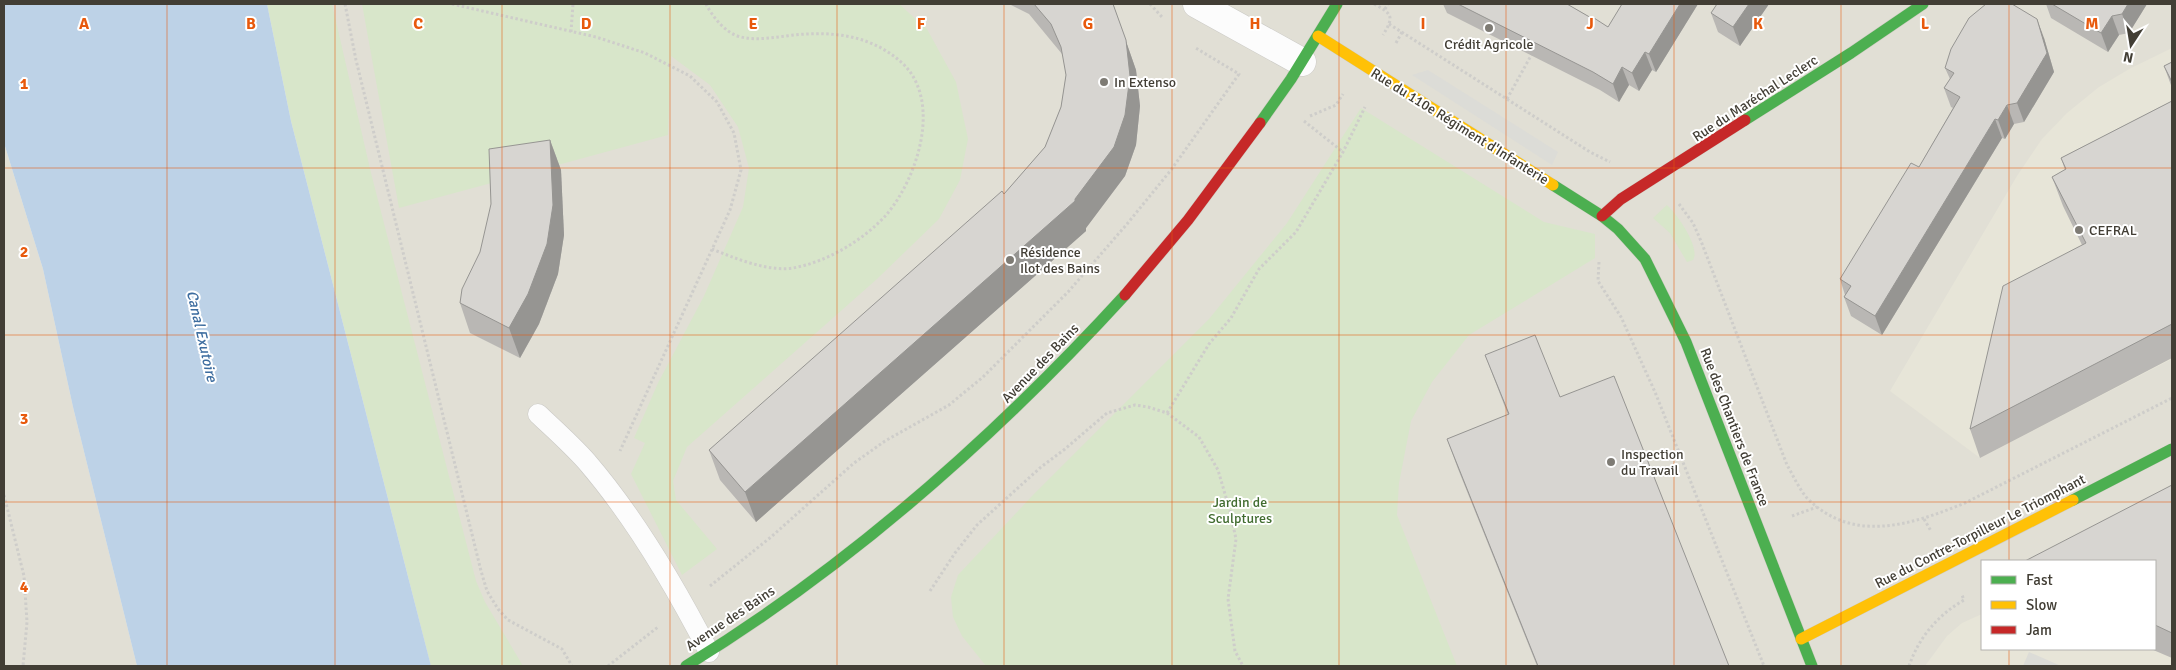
<svg xmlns="http://www.w3.org/2000/svg" width="2176" height="670" font-family="Signika,sans-serif">
  <style>
    .residential { fill: #e1dfd5; fill-rule: evenodd }
    .education { fill: #e7e5d8 }
    .green { fill: #d8e6ca }
    .parking { fill: #dcdcd7 }
    .water { fill: #bdd2e7 }
    .lines { fill: none; stroke-linecap: round; stroke-linejoin: round }
    .lane-casing { stroke: #cbcac6; stroke-width: 21 }
    .street-casing { stroke: #cbcac6; stroke-width: 29 }
    .fast-casing { stroke: #ceccc2; stroke-width: 12 }
    .slow-casing { stroke: #ceccc2; stroke-width: 12 }
    .jam-casing { stroke: #ceccc2; stroke-width: 12 }
    .path { stroke: #cecdca; stroke-width: 3; stroke-dasharray: 2.5 2.5; stroke-linecap: butt }
    .lane { stroke: #fcfcfc; stroke-width: 20 }
    .street { stroke: #fcfcfc; stroke-width: 28 }
    .fast { stroke: #4caf50; stroke-width: 11 }
    .slow { stroke: #ffc107; stroke-width: 11 }
    .jam { stroke: #c62828; stroke-width: 11 }
    .wall { fill: #b9b7b4 }
    .shaded-wall { fill: #969592 }
    .building { fill: #d7d5d1; stroke: #969592 }
    .grid { fill: none; stroke: #e8590c; stroke-width: 1; stroke-opacity: 0.55 }
    .poi-dot { fill: #7e7b74; stroke: #fff; stroke-width: 2 }
    .labels { text-anchor: middle; stroke-width: 4; stroke-linejoin: round; paint-order: stroke }
    .poi-label { font-size: 14px; fill: #423e35; stroke: #fff; text-anchor: start }
    .street-label { font-size: 14px; fill: #423e35; stroke: #fff }
    .park-label { font-size: 14px; fill: #416c30; stroke: #fff }
    .water-label { font-size: 15px; font-style: italic; fill: #3c6c9f; stroke: #fff }
    .grid-label { font-size: 16px; text-anchor: middle; font-weight: bold; fill: #e8590c; stroke: #fff; stroke-width: 4; stroke-linejoin: round; paint-order: stroke }
  </style>
  <rect width="100%" height="100%" fill="#edede8"/>
  <g class="residential">
    <path d="M267,4H2172V666H431ZM1982,561H2155V649H1982Z"/>
    <path d="M4,143L43,269L73,407L137,666H4Z"/>
  </g>
  <g class="education">
    <path d="M2172,48V359L1980,458L1890,391L2017,176L2042,139L2067,113L2099,87L2131,68Z"/>
    <path d="M2172,521V666H1925L1947,636L1962,623L1982,614V649H2155V561Z"/>
  </g>
  <g class="green">
    <path d="M267,4H332L371,173L476,581L485,602L523,666H431L291,121Z"/>
    <path d="M362,4H899L927,29L956,82L968,139L960,180L939,219L877,279L687,447L673,481L676,500L717,549L682,575L631,474L645,443L634,438L658,383L704,296L743,207L749,168L738,127L710,85L671,56L668,135L399,208Z"/>
    <path d="M1361,108L1544,222L1595,234V258L1469,335L1432,382L1411,421L1399,483L1397,515L1457,666H986L962,636L953,617L951,597L958,575L1033,495L1209,319L1287,223Z"/>
    <path d="M1667,205C1677,214 1701,248 1693,260L1687,262L1670,233L1653,218Z"/>
  </g>
  <g class="parking">
    <path d="M1428,70L1558,152L1552,165L1412,75Z"/>
    <path d="M2029,652L2061,666H2023Z"/>
  </g>
  <path class="water" d="M4,4H267L291,121L431,666H137L73,407L43,269L4,143Z"/>
  <g class="lines">
    <g class="lane-casing">
      <path id="lane" d="M538,414C555,430 572,445 587,462C636,519 675,586 709,652"/>
    </g>
    <g class="street-casing">
      <path id="street" d="M1197,4L1302,62"/>
    </g>
    <g class="fast-casing">
      <g id="fast">
        <path d="M1745,120L1851,53L1923,4"/>
        <path d="M1260,123L1291,79L1337,4"/>
        <path d="M1553,185L1602,216L1618,229L1645,259L1686,342L1812,666"/>
        <path d="M2073,500L2172,449"/>
        <path d="M686,666C851,565 995,437 1125,295"/>
      </g>
    </g>
    <g class="slow-casing">
      <g id="slow">
        <path d="M1318,36L1553,185"/>
        <path d="M1801,639L2073,500"/>
      </g>
    </g>
    <g class="jam-casing">
      <g id="jam">
        <path d="M1602,216L1621,199L1745,120"/>
        <path d="M1125,295L1188,220L1260,123"/>
      </g>
    </g>
    <g class="path">
      <path d="M345,4L356,60L481,571L487,591L498,609L508,620L562,649L572,666"/>
      <path d="M452,4L596,37L645,53L690,76L717,102L734,133L741,170L730,210L620,451"/>
      <path d="M706,4C712,16 726,34 741,37C758,41 776,37 794,35C832,31 871,35 901,62C943,99 918,177 887,214C864,240 827,262 793,268C768,272 734,258 712,249"/>
      <path d="M1150,4L1162,17"/>
      <path d="M1374,4C1393,14 1394,17 1383,35"/>
      <path d="M1385,9L1388,4"/>
      <path d="M1389,24L1590,152L1610,162"/>
      <path d="M571,32L573,4"/>
      <path d="M1396,43L1402,32"/>
      <path d="M1507,99L1533,52"/>
      <path d="M1310,116L1336,105L1343,94"/>
      <path d="M1304,121L1343,152"/>
      <path d="M1679,204L1693,223L1701,241L1787,465C1793,475 1799,489 1807,498C1853,545 1913,524 1965,503L2172,398"/>
      <path d="M1599,262L1598,281L1621,317L1655,392L1764,666"/>
      <path d="M1167,413L1209,344L1231,318L1259,269L1296,232L1343,152L1365,107"/>
      <path d="M4,495L24,576L27,622L23,666"/>
      <path d="M1792,516L1817,507"/>
      <path d="M1924,519L1931,531"/>
      <path d="M710,586L771,537L854,463L885,441L949,405L983,377L1068,292L1127,224L1171,170L1239,74L1194,47"/>
      <path d="M930,591L955,553L977,525L1041,467L1065,449L1107,413L1135,405L1148,407L1167,413L1199,437L1218,470L1230,511L1236,539L1228,599L1235,651L1243,666"/>
      <path d="M608,666L658,627"/>
      <path d="M1909,666C1919,637 1938,615 1964,600L1962,595"/>
    </g>
    <use href="#lane" class="lane"/>
    <use href="#street" class="street"/>
    <use href="#fast" class="fast"/>
    <use href="#slow" class="slow"/>
    <use href="#jam" class="jam"/>
  </g>
  <g class="wall">
    <path d="M1009,4H1113L1136,70L1140,106L1136,145L1125,176L1086,228V231L756,522L720,480L709,450L1004,194L1045,147L1061,107L1066,75L1063,56L1062,54L1029,14Z"/>
    <path d="M1443,4H1567L1593,19L1608,27L1698,4L1656,72L1652,70L1639,91L1629,85L1619,102L1600,90L1447,13Z"/>
    <path d="M1717,4H1769L1740,46L1718,32L1711,13Z"/>
    <path d="M2046,4H2147L2129,33L2119,35L2108,52L2051,18Z"/>
    <path d="M2044,38L2054,72L2024,122L2014,124L2005,139L2002,138L1882,335L1851,316L1844,297L1845,295L1840,279L1919,167L1953,108L1951,107L1944,88L1950,79L1945,68Z"/>
    <path d="M2172,62V88L2164,66Z"/>
    <path d="M2172,101V358L1980,458L1970,429L2082,245L2063,206L2052,177L2065,170L2061,158Z"/>
    <path d="M550,140L561,170L564,235L558,274L539,324L520,358L470,333L460,303Z"/>
    <path d="M1485,355L1560,397L1729,666H1537L1458,469L1447,439L1508,415Z"/>
    <path d="M2172,485V658L2151,649H2155V561Z"/>
  </g>
  <g class="shaded-wall">
    <path d="M1113,4L1136,70L1140,106L1136,145L1125,176L1086,228V231L756,522L745,492L1075,199Z"/>
    <path d="M1680,4H1698L1656,72L1649,54Z"/>
    <path d="M1749,4H1769L1740,46L1733,27Z"/>
    <path d="M2128,4H2147L2129,33L2122,14Z"/>
    <path d="M2112,16L2119,35L2108,52L2101,33Z"/>
    <path d="M2037,19L2044,38L2054,72L2024,122L2017,103Z"/>
    <path d="M1645,52L1652,70L1639,91L1632,73Z"/>
    <path d="M1622,67L1629,85L1619,102L1613,84Z"/>
    <path d="M2007,105L2014,124L2005,139L1998,120Z"/>
    <path d="M1995,119L2002,138L1882,335L1875,316Z"/>
    <path d="M550,140L561,170L564,235L558,274L539,324L520,358L509,328Z"/>
  </g>
  <g class="building">
    <path d="M1034,4H1113L1126,40L1130,76L1125,115L1114,147L1075,199V201L745,492L709,450L1002,191L1004,194L1045,147L1061,107L1066,75L1061,47L1051,24Z"/>
    <path d="M1458,4H1567L1593,19L1594,18L1608,27L1622,4H1680L1649,54L1645,52L1632,73L1622,67L1613,84L1593,72Z"/>
    <path d="M1717,4H1749L1733,27L1711,13Z"/>
    <path d="M1986,4H2012L2037,19L2047,53L2017,103L2007,105L1998,120L1995,119L1875,316L1844,297L1851,286L1840,279L1911,163L1919,167L1960,97L1944,88L1954,73L1945,68L1951,49L1969,18Z"/>
    <path d="M2052,4H2128L2122,14L2112,16L2101,33Z"/>
    <path d="M2172,62V82L2164,66Z"/>
    <path d="M2172,101V324L1970,429L2003,286L2086,243L2052,177L2066,169L2061,158Z"/>
    <path d="M550,140L553,205L547,244L528,294L509,328L460,303L462,289L480,252L491,204L489,149Z"/>
    <path d="M1535,335L1560,397L1614,376L1729,666H1538L1447,439L1509,414L1485,355Z"/>
    <path d="M2172,485V633L2155,625V561H2025Z"/>
  </g>
  <path class="grid" d="M167,4V666M335,4V666M502,4V666M670,4V666M837,4V666M1004,4V666M1172,4V666M1339,4V666M1506,4V666M1674,4V666M1841,4V666M2009,4V561M4,168H2172M4,335H2172M4,502H2172M2009,649V666"/>
  <g class="poi-dot">
    <circle cx="1489" cy="28" r="5"/>
    <circle cx="1104" cy="82" r="5"/>
    <circle cx="2079" cy="230" r="5"/>
    <circle cx="1010" cy="260" r="5"/>
    <circle cx="1611" cy="462" r="5"/>
  </g>
  <g class="labels">
    <g class="poi-label">
      <text x="1489" y="49" text-anchor="middle">Crédit Agricole</text>
      <text x="1114" y="87">In Extenso</text>
      <text x="2089" y="235">CEFRAL</text>
      <text x="1020" y="257">Résidence<tspan x="1020" dy="16">Ilot des Bains</tspan></text>
      <text x="1621" y="459">Inspection<tspan x="1621" dy="16">du Travail</tspan></text>
    </g>
    <g class="street-label">
      <text transform="translate(1755 98) rotate(-33)" y="5">Rue du Maréchal Leclerc</text>
      <text transform="translate(1460 126) rotate(32)" y="5">Rue du 110e Régiment d'Infanterie</text>
      <text transform="translate(1040 363) rotate(-46)" y="5">Avenue des Bains</text>
      <text transform="translate(1735 427) rotate(69)" y="5">Rue des Chantiers de France</text>
      <text transform="translate(1980 531) rotate(-27)" y="5">Rue du Contre-Torpilleur Le Triomphant</text>
      <text transform="translate(730 618) rotate(-34)" y="5">Avenue des Bains</text>
    </g>
    <g class="park-label">
      <text x="1240" y="507">Jardin de<tspan x="1240" dy="16">Sculptures</tspan></text>
    </g>
    <g class="water-label">
      <text transform="translate(202 336) rotate(77)" y="5">Canal Exutoire</text>
    </g>
  </g>
  <g class="grid-label">
    <text x="84" y="29">A</text>
    <text x="251" y="29">B</text>
    <text x="418" y="29">C</text>
    <text x="586" y="29">D</text>
    <text x="753" y="29">E</text>
    <text x="921" y="29">F</text>
    <text x="1088" y="29">G</text>
    <text x="1255" y="29">H</text>
    <text x="1423" y="29">I</text>
    <text x="1590" y="29">J</text>
    <text x="1758" y="29">K</text>
    <text x="1925" y="29">L</text>
    <text x="2092" y="29">M</text>
    <text x="24" y="89">1</text>
    <text x="24" y="257">2</text>
    <text x="24" y="424">3</text>
    <text x="24" y="592">4</text>
  </g>
  <rect width="2176" height="670" fill="none" stroke="#423e35" stroke-width="10"/>
  <rect x="1981" y="560" width="175" height="90" fill="#ffffff" stroke="#b3b2ae"/>
  <rect x="1991" y="576" width="25" height="8" fill="#4caf50" stroke="#b3b2ae"/>
  <text x="2026" y="585" font-size="15" fill="#423e35">Fast</text>
  <rect x="1991" y="601" width="25" height="8" fill="#ffc107" stroke="#b3b2ae"/>
  <text x="2026" y="610" font-size="15" fill="#423e35">Slow</text>
  <rect x="1991" y="626" width="25" height="8" fill="#c62828" stroke="#b3b2ae"/>
  <text x="2026" y="635" font-size="15" fill="#423e35">Jam</text>
  <g transform="translate(2131 45) rotate(192)" stroke="#ffffff" stroke-width="4" paint-order="stroke">
  <path d="M0-4L9 19L0 12L-9 19Z" fill="#423e35"/>
  <text y="-8" font-size="14" font-weight="bold" text-anchor="middle" fill="#423e35">N</text>
  </g>
</svg>
